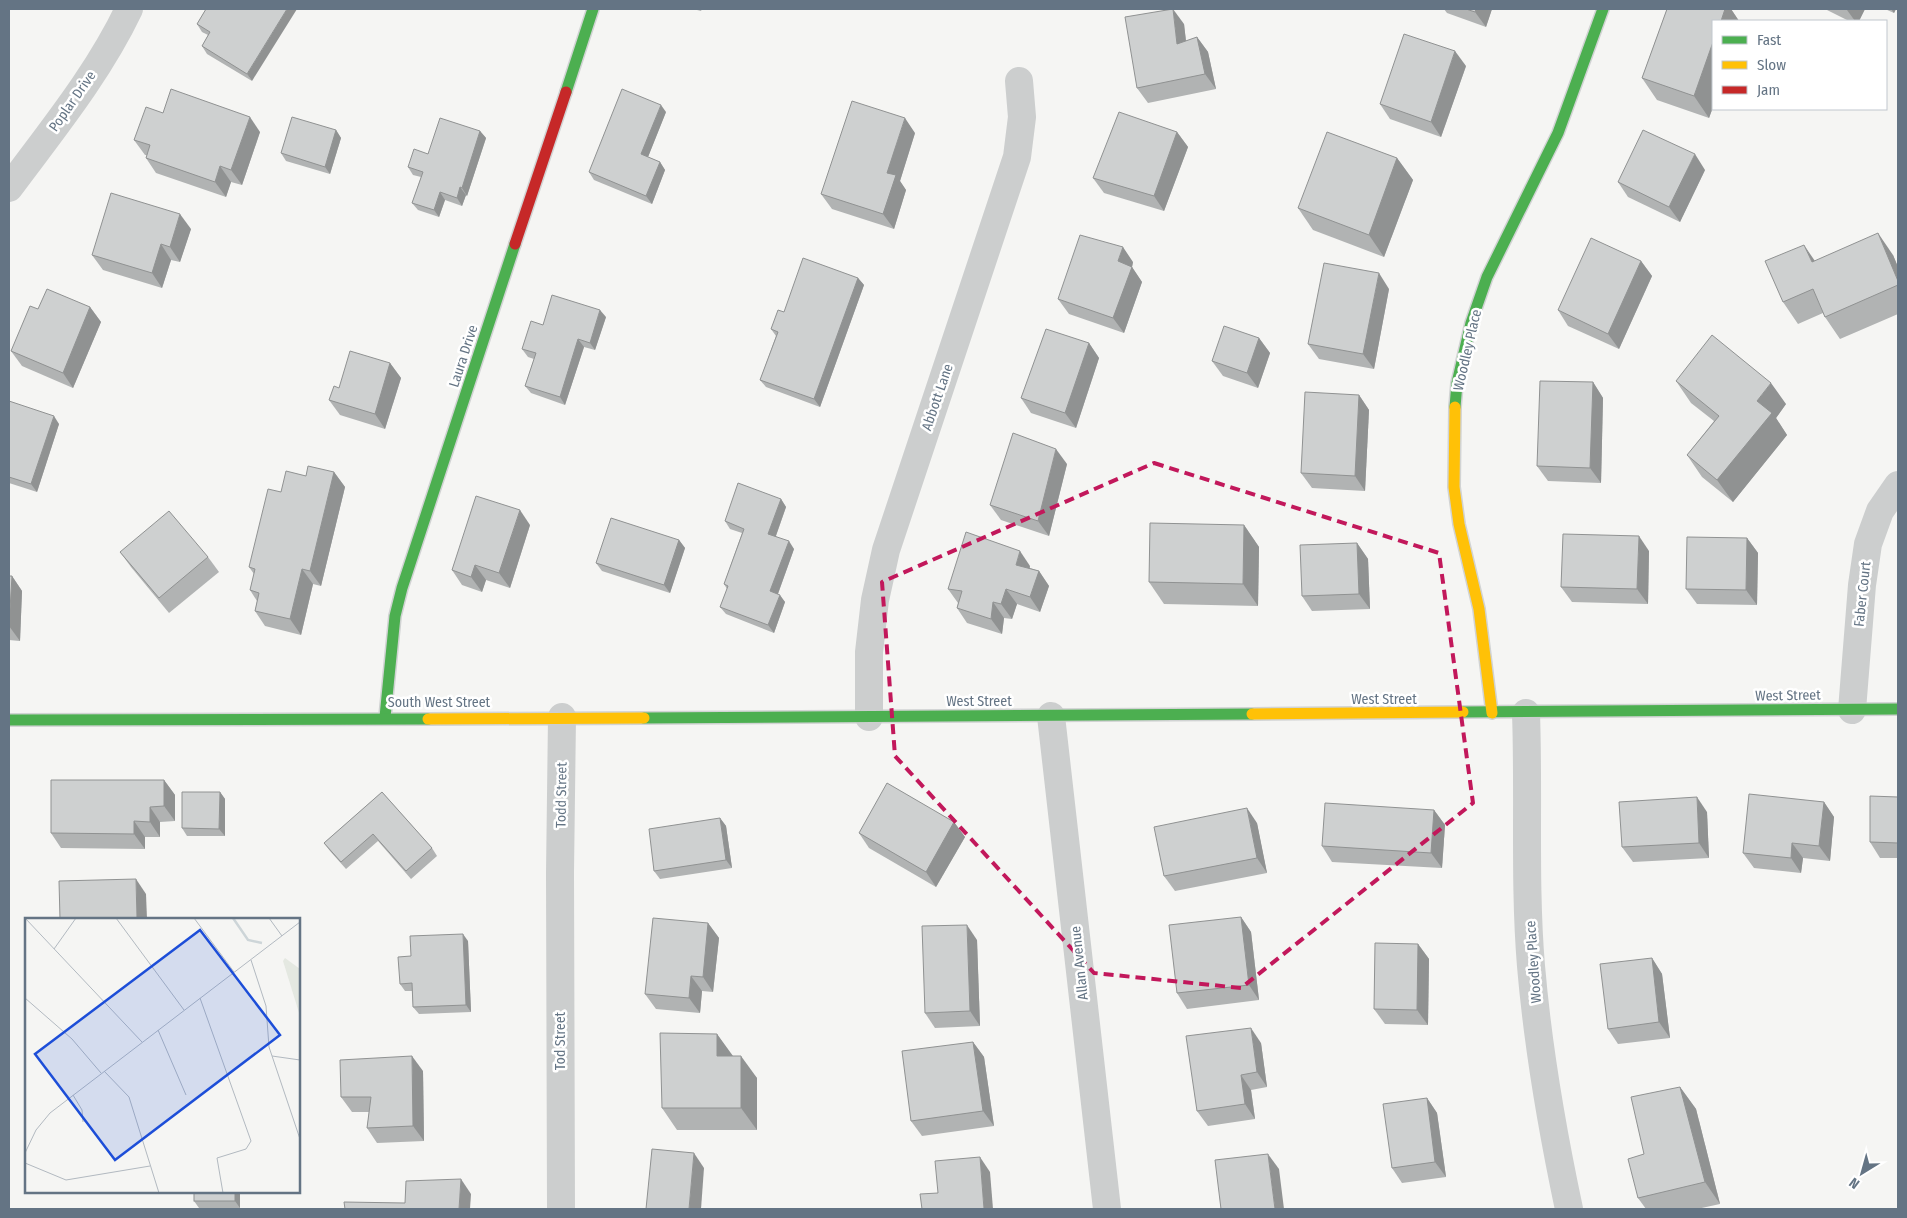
<svg xmlns="http://www.w3.org/2000/svg" width="1907" height="1218" font-family="'Fira Sans Condensed',sans-serif">
  <style>
    .lines { fill: none; stroke-linecap: round; stroke-linejoin: round }
    .fast-casing { stroke: #d1d3d3; stroke-width: 14 }
    .slow-casing { stroke: #d1d3d3; stroke-width: 14 }
    .jam-casing { stroke: #d1d3d3; stroke-width: 14 }
    .street { stroke: #cccece; stroke-width: 28 }
    .fast { stroke: #4caf50; stroke-width: 11 }
    .slow { stroke: #ffc107; stroke-width: 11 }
    .jam { stroke: #c62828; stroke-width: 11 }
    .wall { fill: #b1b3b3 }
    .shaded-wall { fill: #909292 }
    .building { fill: #ced0d0; stroke: #909292 }
    .marked { fill: none; stroke: #c2185b; stroke-width: 4; stroke-dasharray: 10 6; stroke-linejoin: round }
    .labels { text-anchor: middle; stroke-width: 5; stroke-linejoin: round; paint-order: stroke }
    .street-label { font-size: 14px; fill: #647484; stroke: #fff }
    .inset-river { fill: none; stroke: #cdd5d8; stroke-width: 2.5 }
    .inset-road { fill: none; stroke: #b2b9c0; stroke-width: 1 }
    .view { fill: #1d4ed8; fill-opacity: 0.15; stroke: #1d4ed8; stroke-width: 2.5 }
    .inset-edge { fill: none; stroke: #647484; stroke-width: 2.5 }
  </style>
  <rect width="100%" height="100%" fill="#f5f5f3"/>
  <g class="lines">
    <g class="fast-casing">
      <g id="fast">
        <path d="M566,92L593,9"/>
        <path d="M1455,407L1457,383L1471,323L1487,277L1558,133L1603,9"/>
        <path d="M1463,712L1898,709"/>
        <path d="M385,717L395,616L402,588L515,244"/>
        <path d="M644,718L1252,714"/>
        <path d="M9,720L428,719"/>
      </g>
    </g>
    <g class="slow-casing">
      <g id="slow">
        <path d="M1455,407L1454,487L1459,524L1479,609L1492,713"/>
        <path d="M1252,714L1463,712"/>
        <path d="M428,719L644,718"/>
      </g>
    </g>
    <g class="jam-casing">
      <path id="jam" d="M515,244L566,92"/>
    </g>
    <g class="street">
      <path d="M9,188C52,130 98,74 129,9"/>
      <path d="M1852,710L1862,585L1868,544L1880,511L1898,485"/>
      <path d="M1526,713C1529,797 1524,882 1531,966C1538,1048 1552,1129 1569,1209"/>
      <path d="M1051,716L1107,1209"/>
      <path d="M869,717V652L875,600L886,550L1017,157L1022,117L1019,81"/>
      <path d="M561,1209L560,873L562,717"/>
    </g>
    <use href="#fast" class="fast"/>
    <use href="#slow" class="slow"/>
    <use href="#jam" class="jam"/>
  </g>
  <g class="wall">
    <path d="M206,9L252,81L207,54L202,46L208,35L202,32L197,24Z"/>
    <path d="M693,9H702L701,11Z"/>
    <path d="M1444,9H1492L1486,27L1447,13Z"/>
    <path d="M1667,9H1731L1739,21H1713V107L1709,118L1657,100L1642,78Z"/>
    <path d="M1826,9H1865L1859,21H1849L1827,10Z"/>
    <path d="M1885,9H1896L1894,13Z"/>
    <path d="M1184,24L1186,41L1197,37L1208,52L1216,89L1148,103L1137,88Z"/>
    <path d="M1466,66L1441,137L1390,119L1380,104Z"/>
    <path d="M666,112L648,157L660,162L665,170L652,204L594,180L589,172Z"/>
    <path d="M163,113L260,132L242,185L231,182L226,197L156,173L146,158L147,155H145L134,140Z"/>
    <path d="M336,130L341,138L330,174L286,161L281,153Z"/>
    <path d="M480,131L486,138L467,196L466,195L462,206L445,200L439,217L418,210L412,203L421,177L413,175L408,167L428,154Z"/>
    <path d="M1177,132L1188,147L1164,211L1104,193L1093,178Z"/>
    <path d="M915,133L900,181L906,190L894,229L832,209L821,194Z"/>
    <path d="M1397,158L1413,180L1384,257L1313,230L1298,208Z"/>
    <path d="M1705,170L1680,222L1628,197L1618,182Z"/>
    <path d="M191,229L180,262L171,260L162,288L103,270L92,255Z"/>
    <path d="M1893,255L1898,267V314L1840,339L1825,317L1823,313L1798,324L1783,302L1815,261Z"/>
    <path d="M1641,261L1652,276L1619,349L1568,326L1558,310Z"/>
    <path d="M1133,262L1132,267L1142,282L1124,333L1069,314L1058,299Z"/>
    <path d="M858,278L864,285L820,407L766,387L760,380L776,336L771,329Z"/>
    <path d="M1389,289L1374,369L1319,359L1308,344Z"/>
    <path d="M90,307L101,322L73,388L22,366L11,351L38,309Z"/>
    <path d="M606,317L595,350L584,347L565,405L531,393L525,386L534,359L528,357L522,349Z"/>
    <path d="M1259,338L1270,353L1258,388L1223,376L1212,361Z"/>
    <path d="M1089,343L1099,358L1076,428L1031,413L1021,398Z"/>
    <path d="M390,363L401,378L385,429L340,415L329,400Z"/>
    <path d="M1676,381L1786,404L1776,418L1787,435L1733,502L1702,477L1687,455L1714,421L1691,403Z"/>
    <path d="M1593,382L1603,398L1601,483L1548,481L1537,466Z"/>
    <path d="M1359,395L1369,410L1365,491L1312,488L1301,473Z"/>
    <path d="M9,401L59,424L37,492L9,483Z"/>
    <path d="M1067,464L1049,536L1001,520L990,505Z"/>
    <path d="M334,472L345,487L321,586L313,584L301,635L265,626L255,611L257,601L250,590L254,574L249,567L281,492L306,476Z"/>
    <path d="M781,499L786,507L776,536L794,549L778,594L785,602L774,633L726,614L720,607L727,589L724,584L742,533L730,529L725,521Z"/>
    <path d="M530,525L510,588L486,580L482,592L462,585L452,570Z"/>
    <path d="M1244,525L1259,547L1258,606L1164,604L1149,582Z"/>
    <path d="M1747,538L1758,553L1757,605L1697,604L1686,589Z"/>
    <path d="M679,540L685,548L670,593L602,571L596,563Z"/>
    <path d="M1357,543L1368,559L1370,609L1312,611L1302,596Z"/>
    <path d="M1649,551L1648,604L1572,602L1561,587Z"/>
    <path d="M120,552L208,557L219,572L169,613L131,567Z"/>
    <path d="M1030,566V568L1039,571L1049,586L1040,612L1017,604L1012,619L1004,618L1002,634L967,623L957,608L958,603L948,589Z"/>
    <path d="M9,576H12L22,591L20,641L9,640Z"/>
    <path d="M164,780L175,795V821L160,822V837H145V849L61,848L51,833Z"/>
    <path d="M220,792L225,799V836H187L182,828Z"/>
    <path d="M382,792L432,848L437,856L411,879L378,841L346,869L330,851L324,843Z"/>
    <path d="M1898,797V858H1880L1870,842Z"/>
    <path d="M1824,802L1834,817L1830,861L1803,858L1801,873L1754,868L1743,853Z"/>
    <path d="M1434,810L1445,825L1442,868L1332,862L1322,846Z"/>
    <path d="M1707,812L1709,858L1633,862L1622,847Z"/>
    <path d="M720,818L726,826L732,868L660,879L654,871Z"/>
    <path d="M954,822L965,837L936,887L869,848L859,833Z"/>
    <path d="M1257,823L1267,873L1175,891L1164,876Z"/>
    <path d="M1241,917L1251,932L1259,1000L1187,1009L1177,993Z"/>
    <path d="M708,923L719,938L713,992L702,991L700,1013L656,1009L645,994Z"/>
    <path d="M977,940L980,1026L935,1028L925,1013Z"/>
    <path d="M468,941L471,1012L419,1014L413,1007L412,991H405L400,984L411,956Z"/>
    <path d="M1418,944L1429,959L1428,1025L1385,1024L1374,1009Z"/>
    <path d="M1652,958L1662,974L1670,1038L1618,1044L1608,1029Z"/>
    <path d="M717,1034L732,1056L757,1078V1130H677L662,1108Z"/>
    <path d="M973,1042L984,1057L994,1126L922,1136L911,1121Z"/>
    <path d="M1261,1043L1267,1087L1251,1090L1255,1119L1208,1126L1197,1111Z"/>
    <path d="M423,1071L424,1141L377,1143L367,1128L369,1112H352L341,1097Z"/>
    <path d="M1680,1087L1696,1109L1720,1204L1697,1209H1646L1638,1198L1644,1154Z"/>
    <path d="M1427,1098L1437,1113L1446,1177L1402,1183L1392,1168Z"/>
    <path d="M240,1192V1208H199L194,1201Z"/>
  </g>
  <g class="shaded-wall">
    <path d="M287,9H297L252,81L247,74Z"/>
    <path d="M1173,9L1184,24L1188,59L1177,44Z"/>
    <path d="M1476,9H1492L1486,27L1475,12Z"/>
    <path d="M1725,9H1731L1739,21H1721Z"/>
    <path d="M1847,9H1865L1859,21H1855L1847,10Z"/>
    <path d="M1891,9H1896L1894,13Z"/>
    <path d="M1197,37L1208,52L1216,89L1205,74Z"/>
    <path d="M1713,42V107L1709,118L1694,96Z"/>
    <path d="M1455,51L1466,66L1441,137L1431,122Z"/>
    <path d="M661,105L666,112L646,162L641,154Z"/>
    <path d="M250,117L260,132L242,185L231,170Z"/>
    <path d="M905,118L915,133L900,181L906,190L894,229L883,214L887,173Z"/>
    <path d="M336,130L341,138L330,174L325,167Z"/>
    <path d="M480,131L486,138L467,196L462,188Z"/>
    <path d="M1177,132L1188,147L1164,211L1154,196Z"/>
    <path d="M1695,154L1705,170L1680,222L1669,207Z"/>
    <path d="M1397,158L1413,180L1384,257L1369,235Z"/>
    <path d="M660,162L665,170L652,204L646,196Z"/>
    <path d="M220,166L231,182L226,197L215,182Z"/>
    <path d="M460,187L466,195L462,206L457,198Z"/>
    <path d="M440,192L445,200L439,217L434,210Z"/>
    <path d="M180,214L191,229L180,262L170,247Z"/>
    <path d="M1878,233L1893,255L1898,267V281Z"/>
    <path d="M161,244L171,260L162,288L152,273Z"/>
    <path d="M1804,245L1819,267L1812,262Z"/>
    <path d="M1123,247L1133,262L1132,267L1142,282L1124,333L1113,318L1118,261Z"/>
    <path d="M1641,261L1652,276L1619,349L1608,334Z"/>
    <path d="M1379,273L1389,289L1374,369L1363,354Z"/>
    <path d="M858,278L864,285L820,407L814,399Z"/>
    <path d="M90,307L101,322L73,388L63,373Z"/>
    <path d="M600,310L606,317L595,350L590,343Z"/>
    <path d="M1259,338L1270,353L1258,388L1247,373Z"/>
    <path d="M578,339L584,347L565,405L560,397Z"/>
    <path d="M1089,343L1099,358L1076,428L1065,413Z"/>
    <path d="M390,363L401,378L385,429L375,414Z"/>
    <path d="M1593,382L1603,398L1601,483L1590,468Z"/>
    <path d="M1771,383L1786,404L1776,418L1787,435L1733,502L1717,480L1757,401Z"/>
    <path d="M1359,395L1369,410L1365,491L1355,476Z"/>
    <path d="M54,416L59,424L37,492L31,484Z"/>
    <path d="M1056,449L1067,464L1049,536L1038,521Z"/>
    <path d="M334,472L345,487L321,586L310,571Z"/>
    <path d="M781,499L786,507L774,541L768,534Z"/>
    <path d="M520,510L530,525L510,588L499,573Z"/>
    <path d="M1244,525L1259,547L1258,606L1243,584Z"/>
    <path d="M1639,536L1649,551L1648,604L1637,589Z"/>
    <path d="M1747,538L1758,553L1757,605L1746,590Z"/>
    <path d="M679,540L685,548L670,593L664,585Z"/>
    <path d="M789,541L794,549L776,599L770,591Z"/>
    <path d="M1357,543L1368,559L1370,609L1359,594Z"/>
    <path d="M1020,551L1030,566L1026,580L1016,565Z"/>
    <path d="M475,565L486,580L482,592L471,577Z"/>
    <path d="M302,569L313,584L301,635L290,619Z"/>
    <path d="M1039,571L1049,586L1040,612L1030,597Z"/>
    <path d="M12,576L22,591L20,641L9,626Z"/>
    <path d="M1006,589L1017,604L1012,619L1001,604Z"/>
    <path d="M780,595L785,602L774,633L768,625Z"/>
    <path d="M993,602L1004,618L1002,634L991,619Z"/>
    <path d="M164,780L175,795V821L164,806Z"/>
    <path d="M220,792L225,799V836L219,829Z"/>
    <path d="M1697,797L1707,812L1709,858L1699,843Z"/>
    <path d="M1824,802L1834,817L1830,861L1819,846Z"/>
    <path d="M150,807L160,822V837L150,822Z"/>
    <path d="M1247,808L1257,823L1267,873L1257,858Z"/>
    <path d="M1434,810L1445,825L1442,868L1431,853Z"/>
    <path d="M720,818L726,826L732,868L726,860Z"/>
    <path d="M134,821L145,837V849L134,834Z"/>
    <path d="M954,822L965,837L936,887L926,872Z"/>
    <path d="M1792,843L1803,858L1801,873L1791,858Z"/>
    <path d="M136,879L146,894L147,919H137Z"/>
    <path d="M1241,917L1251,932L1259,1000L1249,985Z"/>
    <path d="M708,923L719,938L713,992L703,977Z"/>
    <path d="M967,925L977,940L980,1026L970,1011Z"/>
    <path d="M463,934L468,941L471,1012L466,1005Z"/>
    <path d="M1418,944L1429,959L1428,1025L1417,1010Z"/>
    <path d="M1652,958L1662,974L1670,1038L1659,1022Z"/>
    <path d="M691,976L702,991L700,1013L689,998Z"/>
    <path d="M1251,1028L1261,1043L1267,1087L1257,1072Z"/>
    <path d="M717,1034L733,1056H717Z"/>
    <path d="M973,1042L984,1057L994,1126L983,1111Z"/>
    <path d="M412,1056L423,1071L424,1141L413,1126Z"/>
    <path d="M741,1056L757,1078V1130L741,1108Z"/>
    <path d="M1241,1075L1251,1090L1255,1119L1245,1104Z"/>
    <path d="M1680,1087L1696,1109L1720,1204L1705,1182Z"/>
    <path d="M1427,1098L1437,1113L1446,1177L1435,1162Z"/>
    <path d="M694,1153L704,1168L701,1209H689Z"/>
    <path d="M1268,1154L1279,1169L1284,1209H1275Z"/>
    <path d="M980,1157L990,1172L993,1209H984Z"/>
    <path d="M461,1179L471,1194L470,1209H459Z"/>
    <path d="M235,1192H240V1208L235,1201Z"/>
  </g>
  <g class="building">
    <path d="M206,9H287L247,74L202,46L210,32L197,24Z"/>
    <path d="M1173,9L1177,44L1197,37L1205,74L1137,88L1125,17Z"/>
    <path d="M1466,9H1476L1475,12Z"/>
    <path d="M1667,9H1725L1721,21H1713V42L1694,96L1642,78Z"/>
    <path d="M1404,34L1455,51L1431,122L1380,104Z"/>
    <path d="M171,89L250,117L231,170L220,166L215,182L146,158L150,145L134,140L146,107L163,113Z"/>
    <path d="M622,89L661,105L641,154L660,162L646,196L589,172Z"/>
    <path d="M852,101L905,118L887,173L896,175L883,214L821,194Z"/>
    <path d="M1119,112L1177,132L1154,196L1093,178Z"/>
    <path d="M292,117L336,130L325,167L281,153Z"/>
    <path d="M440,118L480,131L462,188L460,187L457,198L440,192L434,210L412,203L423,172L408,167L414,149L428,154Z"/>
    <path d="M1643,130L1695,154L1669,207L1618,182Z"/>
    <path d="M1327,132L1397,158L1369,235L1298,208Z"/>
    <path d="M111,193L180,214L170,247L161,244L152,273L92,255Z"/>
    <path d="M1878,233L1898,281V285L1825,317L1813,289L1783,302L1765,261L1804,245L1812,262Z"/>
    <path d="M1080,235L1123,247L1118,261L1132,267L1113,318L1058,299Z"/>
    <path d="M1591,238L1641,261L1608,334L1558,310Z"/>
    <path d="M803,258L858,278L814,399L760,380L778,332L771,329L778,310L784,312Z"/>
    <path d="M1324,263L1379,273L1363,354L1308,344Z"/>
    <path d="M47,289L90,307L63,373L11,351L30,306L38,309Z"/>
    <path d="M552,295L600,310L590,343L578,339L560,397L525,386L536,353L522,349L531,321L543,325Z"/>
    <path d="M1224,326L1259,338L1247,373L1212,361Z"/>
    <path d="M1046,329L1089,343L1065,413L1021,398Z"/>
    <path d="M1712,335L1771,383L1757,401L1772,413L1717,480L1687,455L1719,416L1676,381Z"/>
    <path d="M350,351L390,363L375,414L329,400L334,386L339,388Z"/>
    <path d="M1540,381L1593,382L1590,468L1537,466Z"/>
    <path d="M1305,392L1359,395L1355,476L1301,473Z"/>
    <path d="M9,401L54,416L31,484L9,477Z"/>
    <path d="M1013,433L1056,449L1038,521L990,505Z"/>
    <path d="M308,466L334,472L310,571L302,569L290,619L255,611L259,593L250,590L255,569L249,567L268,489L281,492L286,471L306,476Z"/>
    <path d="M738,483L781,499L768,534L789,541L770,591L780,595L768,625L720,607L728,586L724,584L744,529L725,521Z"/>
    <path d="M476,496L520,510L499,573L475,565L471,577L452,570Z"/>
    <path d="M169,511L208,557L159,598L120,552Z"/>
    <path d="M611,518L679,540L664,585L596,563Z"/>
    <path d="M1150,523L1244,525L1243,584L1149,582Z"/>
    <path d="M966,532L1020,551L1016,565L1039,571L1030,597L1006,589L1001,604L993,602L991,619L957,608L962,591L948,589Z"/>
    <path d="M1563,534L1639,536L1637,589L1561,587Z"/>
    <path d="M1687,537L1747,538L1746,590L1686,589Z"/>
    <path d="M1357,543L1359,594L1302,596L1300,545Z"/>
    <path d="M9,576H12L9,626Z"/>
    <path d="M51,780H164V806L150,807V822L134,821V834L51,833Z"/>
    <path d="M887,783L954,822L926,872L859,833Z"/>
    <path d="M182,792H220L219,829L182,828Z"/>
    <path d="M382,792L432,848L406,871L373,834L341,862L324,843Z"/>
    <path d="M1749,794L1824,802L1819,846L1792,843L1791,858L1743,853Z"/>
    <path d="M1870,796L1898,797V843L1870,842Z"/>
    <path d="M1697,797L1699,843L1622,847L1619,802Z"/>
    <path d="M1325,803L1434,810L1431,853L1322,846Z"/>
    <path d="M1247,808L1257,858L1164,876L1154,827Z"/>
    <path d="M720,818L726,860L654,871L649,829Z"/>
    <path d="M136,879L137,919H60L59,881Z"/>
    <path d="M1241,917L1249,985L1177,993L1169,925Z"/>
    <path d="M653,918L708,923L703,977L691,976L689,998L645,994Z"/>
    <path d="M967,925L970,1011L925,1013L922,926Z"/>
    <path d="M463,934L466,1005L413,1007L412,983L400,984L398,957L411,956L410,936Z"/>
    <path d="M1375,943L1418,944L1417,1010L1374,1009Z"/>
    <path d="M1652,958L1659,1022L1608,1029L1600,964Z"/>
    <path d="M1251,1028L1257,1072L1241,1075L1245,1104L1197,1111L1186,1036Z"/>
    <path d="M660,1033L717,1034V1056H741V1108H662Z"/>
    <path d="M973,1042L983,1111L911,1121L902,1051Z"/>
    <path d="M412,1056L413,1126L367,1128L371,1097H341L340,1060Z"/>
    <path d="M1680,1087L1705,1182L1638,1198L1628,1159L1644,1154L1631,1097Z"/>
    <path d="M1427,1098L1435,1162L1392,1168L1383,1104Z"/>
    <path d="M652,1149L694,1153L689,1209H646Z"/>
    <path d="M1268,1154L1275,1209H1221L1215,1160Z"/>
    <path d="M980,1157L984,1209H922L920,1194L938,1193L935,1161Z"/>
    <path d="M461,1179L459,1209H345L344,1202L405,1203L406,1181Z"/>
    <rect x="194" y="1192" width="41" height="9"/>
  </g>
  <path class="marked" d="M1154,463L1439,553L1473,803L1241,988L1094,973L895,756L882,582Z"/>
  <g class="labels">
    <g class="street-label">
      <text transform="translate(72 101) rotate(-55)" y="5">Poplar Drive</text>
      <text transform="translate(1467 350) rotate(-77)" y="5">Woodley Place</text>
      <text transform="translate(463 356) rotate(-72)" y="5">Laura Drive</text>
      <text transform="translate(937 397) rotate(-71)" y="5">Abbott Lane</text>
      <text transform="translate(1862 594) rotate(-84)" y="5">Faber Court</text>
      <text transform="translate(1788 695) rotate(-1)" y="5">West Street</text>
      <text x="1384" y="704">West Street</text>
      <text x="979" y="706">West Street</text>
      <text x="439" y="707">South West Street</text>
      <text transform="translate(561 795) rotate(-89)" y="5">Todd Street</text>
      <text transform="translate(1533 962) rotate(-94)" y="5">Woodley Place</text>
      <text transform="translate(1079 963) rotate(-96)" y="5">Allan Avenue</text>
      <text transform="translate(560 1041) rotate(-90)" y="5">Tod Street</text>
    </g>
  </g>
  <g transform="translate(25 918)">
    <rect width="275" height="275" fill="#f5f5f3"/>
    <path d="M260,40L275,51V98L258,43Z" fill="#e4e8e1"/>
    <path class="inset-river" d="M208,0L223,22L237,25"/>
    <path class="inset-road" d="M0,0L117,124M91,0L159,92M169,0L209,54M244,0L257,18M29,31L51,0M226,42L241,88L244,129L275,221M0,80L47,121L76,155M175,80L226,223L221,231L192,240L198,275M133,112L161,177M247,138L275,142M79,153L104,179L134,275M48,177L57,192L58,204M0,235L11,212L25,195L275,4M0,245L41,262L125,248"/>
    <path class="view" d="M175,12L255,117L90,242L10,136Z"/>
    <rect width="275" height="275" class="inset-edge"/>
  </g>
  <rect width="1907" height="1218" fill="none" stroke="#647484" stroke-width="20"/>
  <rect x="1712" y="20" width="175" height="90" fill="#ffffff" stroke="#c1c7ce"/>
  <rect x="1722" y="36" width="25" height="8" fill="#4caf50" stroke="#c1c7ce"/>
  <text x="1757" y="45" font-size="15" fill="#647484">Fast</text>
  <rect x="1722" y="61" width="25" height="8" fill="#ffc107" stroke="#c1c7ce"/>
  <text x="1757" y="70" font-size="15" fill="#647484">Slow</text>
  <rect x="1722" y="86" width="25" height="8" fill="#c62828" stroke="#c1c7ce"/>
  <text x="1757" y="95" font-size="15" fill="#647484">Jam</text>
  <g transform="translate(1862 1173) rotate(217)" stroke="#ffffff" stroke-width="4" paint-order="stroke">
  <path d="M0-4L9 19L0 12L-9 19Z" fill="#647484"/>
  <text y="-8" font-size="14" font-weight="bold" text-anchor="middle" fill="#647484">N</text>
  </g>
</svg>
